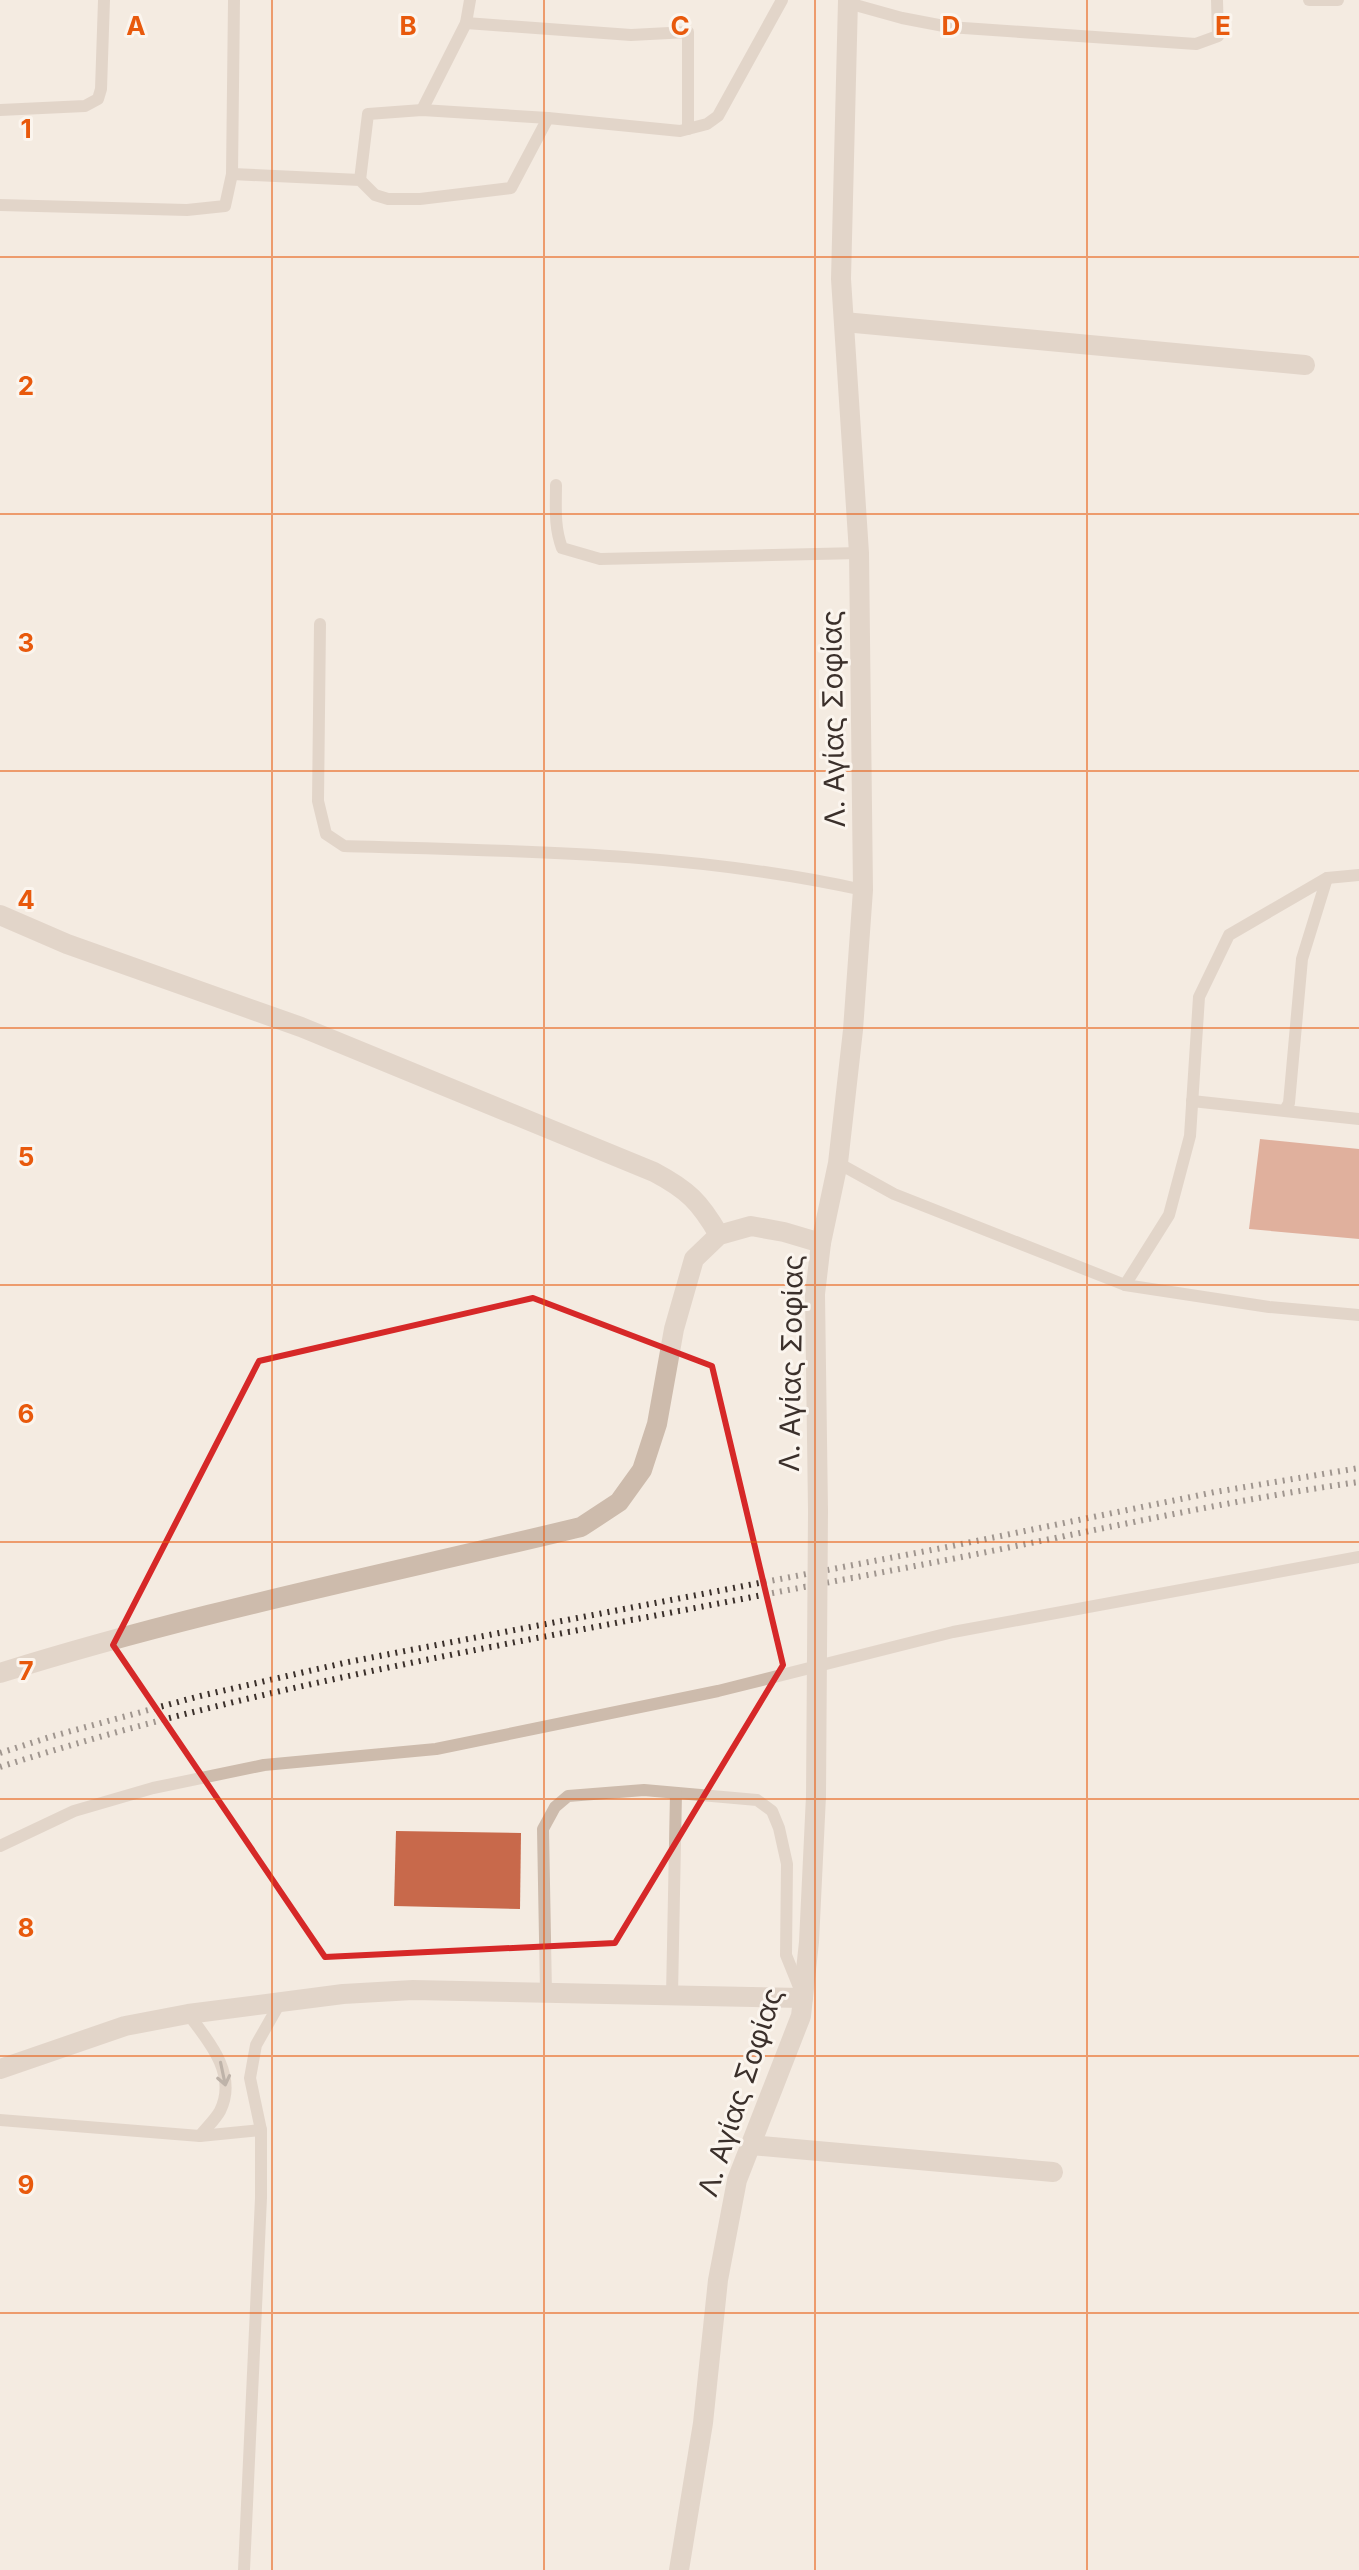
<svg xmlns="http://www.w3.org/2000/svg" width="1359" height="2570" font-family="Inter,sans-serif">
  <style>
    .building { fill: #c8694b }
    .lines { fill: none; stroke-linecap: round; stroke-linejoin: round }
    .service { stroke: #cdbbac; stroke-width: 12 }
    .minor { stroke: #cdbbac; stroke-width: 20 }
    .rail { stroke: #3b302b; stroke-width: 6; stroke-dasharray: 2 6; stroke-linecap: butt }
    .minor-bridge { stroke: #cdbbac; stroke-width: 20 }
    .oneway { stroke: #7d6f65 }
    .marked { fill: none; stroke: #d62828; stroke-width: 6; stroke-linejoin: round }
    .grid { fill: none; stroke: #e8590c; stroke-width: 2; stroke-opacity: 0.55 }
    .labels { text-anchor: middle; stroke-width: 6; stroke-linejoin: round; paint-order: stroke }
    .street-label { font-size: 28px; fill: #3b302b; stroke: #fbf5ee }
    .grid-label { font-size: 26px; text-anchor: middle; font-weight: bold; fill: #e8590c; stroke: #fbf5ee; stroke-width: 6; stroke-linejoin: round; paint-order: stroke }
  </style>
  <rect width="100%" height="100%" fill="#f4ebe1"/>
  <g class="building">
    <path d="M1260,1139L1359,1149V1239L1249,1229Z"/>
    <path d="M396,1831L521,1833L520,1909L394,1906Z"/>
  </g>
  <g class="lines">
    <g class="service">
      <path d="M1309,0H1338"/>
      <path d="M848,3L902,18L949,27L1196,44L1218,36L1217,0"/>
      <path d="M466,23L631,35L688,32V129"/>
      <path d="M0,110L85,106L98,99L101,89L104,0"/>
      <path d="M422,110L466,23L470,0"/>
      <path d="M232,174L360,180L375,195L388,199H420L511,188L548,118"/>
      <path d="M360,180L368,114L422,110L548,118L680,131L707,124L718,116L782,0"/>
      <path d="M0,205L187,210L225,206L232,174L234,0"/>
      <path d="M556,485C556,507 554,527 562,548L600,559L859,553"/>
      <path d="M320,624L318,801L326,834L344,846C518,851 692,852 863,890"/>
      <path d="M1192,1101L1359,1119"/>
      <path d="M1285,1110L1289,1103L1302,959L1327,878"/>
      <path d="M838,1163L894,1194L1125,1285L1269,1307L1359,1315"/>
      <path d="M1125,1285L1169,1215L1190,1136L1199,997L1229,935L1327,878L1359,875"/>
      <path d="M0,1846L74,1811L153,1788L264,1765L436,1749L718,1691L953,1632L1359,1557"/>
      <path d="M546,1993L543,1829L555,1807L568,1796L644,1790L757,1800L772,1811L779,1828L787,1864L786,1955L801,1992"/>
      <path d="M672,1995L676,1793"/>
      <path d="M188,2014C209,2041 238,2075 220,2111C215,2120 206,2128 200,2136"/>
      <path d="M0,2120L200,2136L261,2130"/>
      <path d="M244,2570L261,2198V2130L250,2078L256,2045L281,2001"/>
    </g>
    <g class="minor">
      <path d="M844,322L1305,365"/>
      <path d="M0,915L67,944L301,1027L654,1172C688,1190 700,1202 719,1235"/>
      <path d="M818,1511L815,1294L821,1243L838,1163L853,1030L863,890L859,553L841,279L848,0"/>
      <path d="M0,1673C191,1613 387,1574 581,1527L619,1502L642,1470L657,1424L674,1329L694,1259L719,1235L751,1226L784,1232L821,1243"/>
      <path d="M0,2069L125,2026L188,2014L343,1994L413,1990L803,1998"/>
      <path d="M751,2145L1053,2172"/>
      <path d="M679,2570L703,2423L718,2280L737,2180L801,2016L809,1942L816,1796"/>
    </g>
    <g class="rail">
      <path d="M0,1753L53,1736L200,1696L348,1662L947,1547L1215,1492L1359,1468"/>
      <path d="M0,1767C242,1689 493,1647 742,1599C833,1581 925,1565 1016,1546C1130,1523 1244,1498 1359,1482"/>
    </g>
    <path class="minor-bridge" d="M816,1796L818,1511"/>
  </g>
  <defs><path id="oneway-shaft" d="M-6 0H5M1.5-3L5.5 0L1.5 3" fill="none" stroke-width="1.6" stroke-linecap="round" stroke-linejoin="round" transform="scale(2)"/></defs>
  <use class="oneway" href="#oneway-shaft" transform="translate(223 2074) rotate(78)"/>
  <path d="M0 0H1359V2570H0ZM533,1298L712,1366L783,1665L615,1943L325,1957L113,1645L259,1361Z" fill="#f4ebe1" fill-opacity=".55" fill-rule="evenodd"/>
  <path class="marked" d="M533,1298L712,1366L783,1665L615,1943L325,1957L113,1645L259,1361Z"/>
  <path class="grid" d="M272,0V2570M544,0V2570M815,0V2570M1087,0V2570M0,257H1359M0,514H1359M0,771H1359M0,1028H1359M0,1285H1359M0,1542H1359M0,1799H1359M0,2056H1359M0,2313H1359"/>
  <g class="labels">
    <g class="street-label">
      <text transform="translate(833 719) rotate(-91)" y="10">Λ. Αγίας Σοφίας</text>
      <text transform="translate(791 1363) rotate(-89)" y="10">Λ. Αγίας Σοφίας</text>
      <text transform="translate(740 2092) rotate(-72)" y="10">Λ. Αγίας Σοφίας</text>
    </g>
  </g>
  <g class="grid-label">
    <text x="136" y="35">A</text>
    <text x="408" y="35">B</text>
    <text x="680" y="35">C</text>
    <text x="951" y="35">D</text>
    <text x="1223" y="35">E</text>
    <text x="26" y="138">1</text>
    <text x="26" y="395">2</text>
    <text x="26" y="652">3</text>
    <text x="26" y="909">4</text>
    <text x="26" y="1166">5</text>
    <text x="26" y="1423">6</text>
    <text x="26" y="1680">7</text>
    <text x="26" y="1937">8</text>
    <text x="26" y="2194">9</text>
  </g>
</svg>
